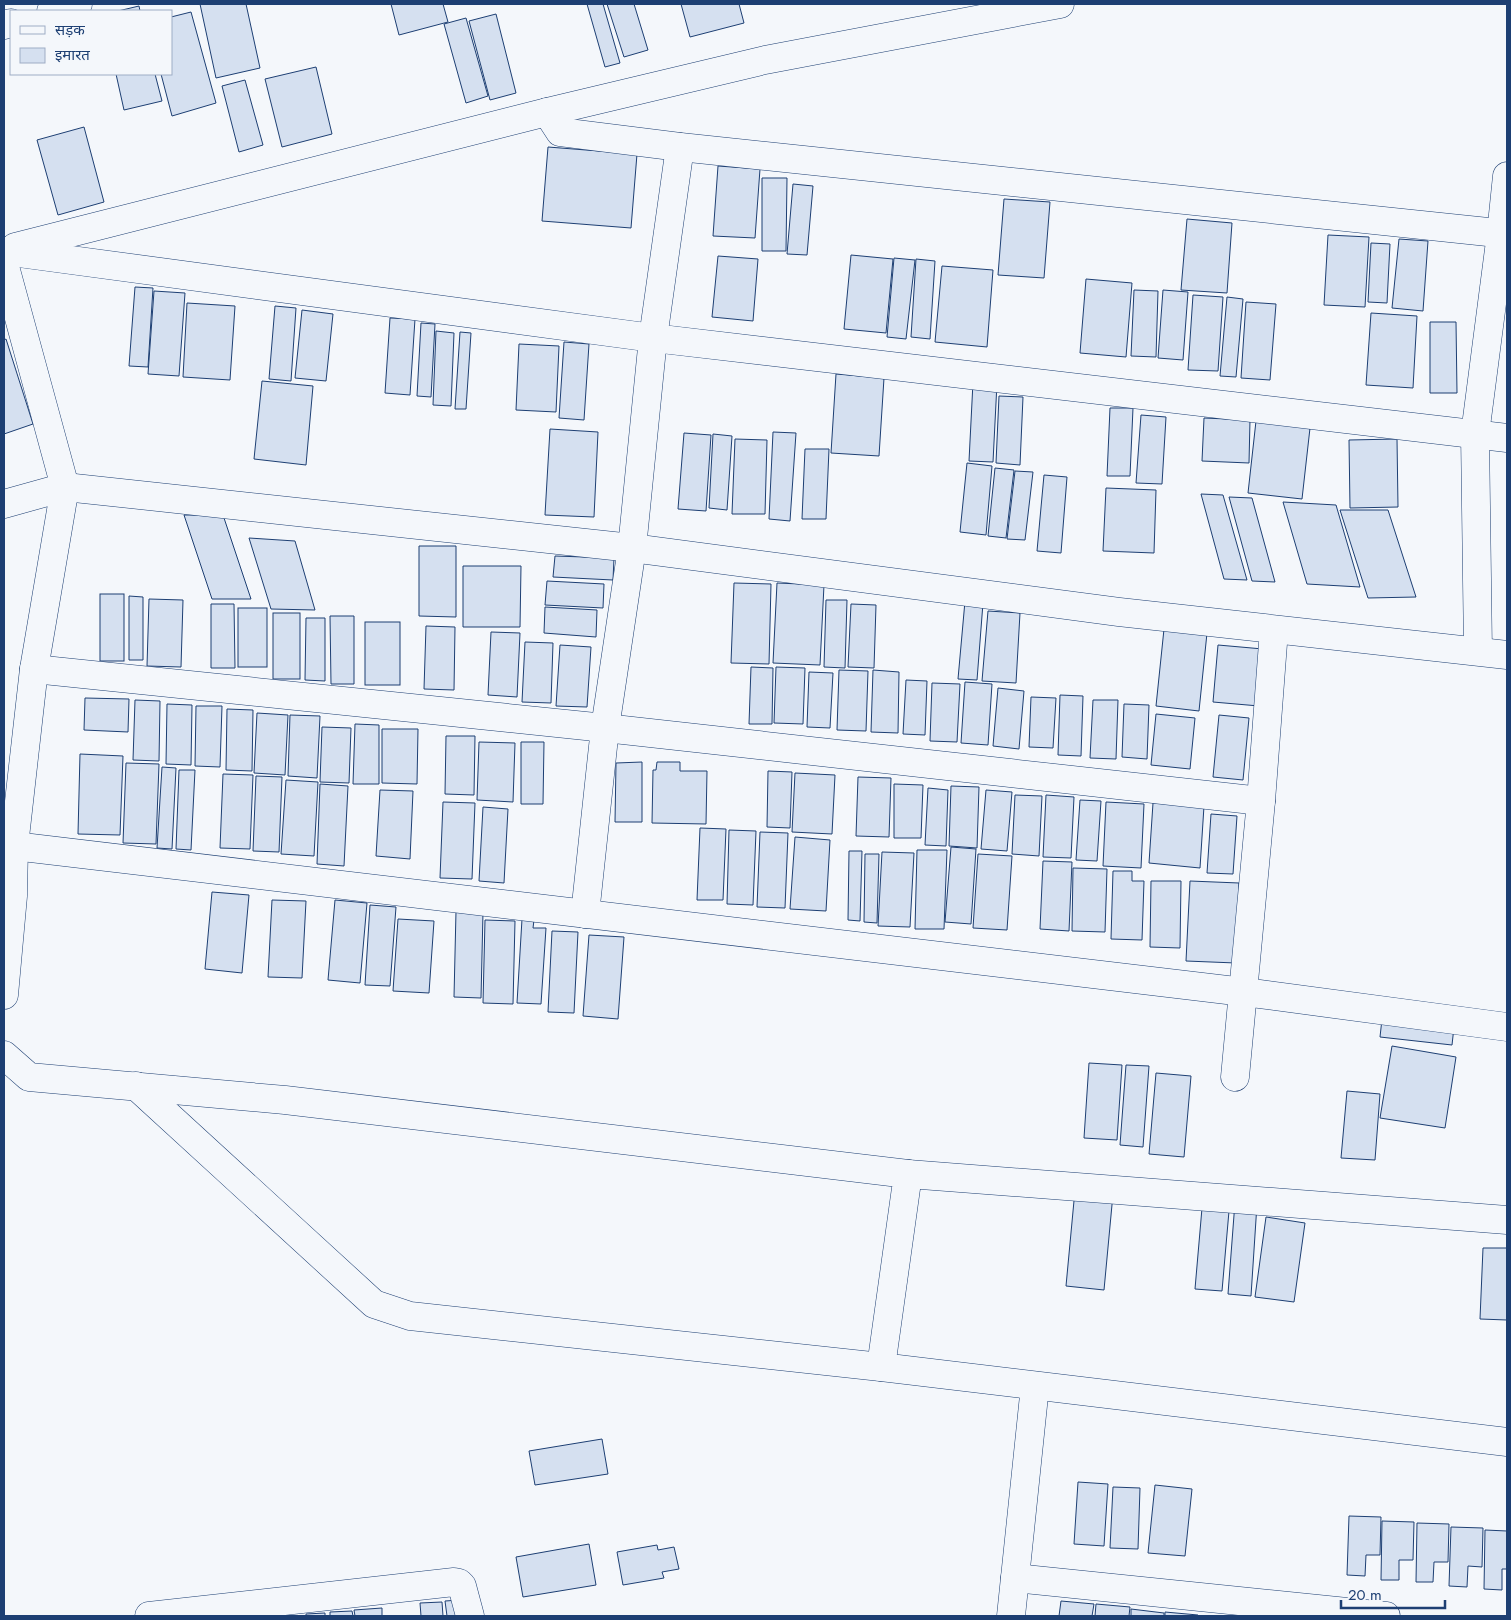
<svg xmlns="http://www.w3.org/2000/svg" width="1511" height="1620" font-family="Jost,'Noto Sans Devanagari',sans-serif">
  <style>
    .building { fill: #d5e0f0; stroke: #1d3f73 }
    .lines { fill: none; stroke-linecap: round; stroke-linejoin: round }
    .minor-casing { stroke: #1d3f73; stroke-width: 29 }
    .minor { stroke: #f4f7fb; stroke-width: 28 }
  </style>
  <rect width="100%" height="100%" fill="#f4f7fb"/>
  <g class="building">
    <path d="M200,4H246L260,68L216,78Z"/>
    <path d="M391,4H443L448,22L399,35Z"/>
    <path d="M587,4H603L620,63L605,67Z"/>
    <path d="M607,4H634L648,50L624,57Z"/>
    <path d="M681,4H739L744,23L690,37Z"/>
    <path d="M139,6L140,11H118Z"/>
    <path d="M191,12L216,103L172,116L161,74H171V17Z"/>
    <path d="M496,14L516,93L490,100L469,21Z"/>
    <path d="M466,18L488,96L466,103L444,24Z"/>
    <path d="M316,67L332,134L282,147L265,79Z"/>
    <path d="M116,74H155L162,101L124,110Z"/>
    <path d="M245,80L263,145L239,152L222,86Z"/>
    <path d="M84,127L104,202L58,215L37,140Z"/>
    <path d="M548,147L637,154L631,228L542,221Z"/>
    <path d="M718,166L760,169L755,238L713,236Z"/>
    <path d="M762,178H787L786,251H762Z"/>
    <path d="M793,184L813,186L807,255L787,254Z"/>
    <path d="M1004,199L1050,202L1044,278L998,275Z"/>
    <path d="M1187,219L1232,223L1227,293L1181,290Z"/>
    <path d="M1328,235L1369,237L1365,307L1324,305Z"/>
    <path d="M1399,239L1428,241L1423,311L1392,308Z"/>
    <path d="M1371,243L1390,244L1387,303L1368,302Z"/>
    <path d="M851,255L893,259L886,333L844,329Z"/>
    <path d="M718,256L758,259L753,321L712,317Z"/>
    <path d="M894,258L915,260L906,339L887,337Z"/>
    <path d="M916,259L935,261L930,339L911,337Z"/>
    <path d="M942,266L993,270L987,347L935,342Z"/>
    <path d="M1086,279L1132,283L1126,357L1080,353Z"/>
    <path d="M135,287L153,288L148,367L129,366Z"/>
    <path d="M1134,290L1158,291L1156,357L1131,356Z"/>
    <path d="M1163,290L1188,292L1183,360L1158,358Z"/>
    <path d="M154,291L185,293L179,376L148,374Z"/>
    <path d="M1193,295L1223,297L1218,371L1188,370Z"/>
    <path d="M1227,297L1243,299L1236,377L1220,376Z"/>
    <path d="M1246,302L1276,304L1270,380L1241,378Z"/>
    <path d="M187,303L235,306L230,380L183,377Z"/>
    <path d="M275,306L296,308L291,381L269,379Z"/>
    <path d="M302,310L333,314L326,381L295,378Z"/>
    <path d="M1371,313L1417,316L1413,388L1366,385Z"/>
    <path d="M390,318L415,319L410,395L385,393Z"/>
    <path d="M1430,322H1456L1457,393H1430Z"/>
    <path d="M421,323L435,324L431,397L417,396Z"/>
    <path d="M436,331L454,333L451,406L433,405Z"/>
    <path d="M460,332L471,333L466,409H455Z"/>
    <path d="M6,339L33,424L4,434V340Z"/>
    <path d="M564,342L589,344L584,420L559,418Z"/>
    <path d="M519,344L559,346L556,412L516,410Z"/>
    <path d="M836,374L884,378L879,456L831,453Z"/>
    <path d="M262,381L313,386L306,465L254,459Z"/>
    <path d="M973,382L997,383L993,462L969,461Z"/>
    <path d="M999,396L1023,397L1020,465L996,463Z"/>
    <path d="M1110,408H1133L1130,476H1107Z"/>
    <path d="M1141,415L1166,417L1162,484L1136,483Z"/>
    <path d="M1204,418L1250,420L1249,463L1202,461Z"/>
    <path d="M1256,421L1310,428L1302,499L1248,493Z"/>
    <path d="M550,429L598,432L594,517L545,515Z"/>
    <path d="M773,432L796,433L790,521L769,519Z"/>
    <path d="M684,433L711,435L706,511L678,509Z"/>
    <path d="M713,434L732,436L727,510L709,508Z"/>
    <path d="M735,439L767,440L765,514H732Z"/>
    <path d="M1397,439L1398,507L1350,508L1349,440Z"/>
    <path d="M805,449H829L826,519H802Z"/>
    <path d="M967,463L992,466L986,535L960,532Z"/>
    <path d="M995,468L1014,470L1006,538L988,536Z"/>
    <path d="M1015,471L1033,472L1025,540L1007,539Z"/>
    <path d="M1044,475L1067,477L1061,553L1037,551Z"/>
    <path d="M1106,488L1156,490L1154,553L1103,551Z"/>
    <path d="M1201,494L1223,495L1247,580L1224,579Z"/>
    <path d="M1229,497L1252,498L1275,582L1252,581Z"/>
    <path d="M1283,502L1336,505L1360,587L1307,584Z"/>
    <path d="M1340,510H1388L1416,597L1368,598Z"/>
    <path d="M184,515H223L251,599H212Z"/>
    <path d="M249,538L295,541L315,610L271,609Z"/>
    <path d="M419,546H456V617L419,616Z"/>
    <path d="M555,556L614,558L613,580L553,577Z"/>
    <path d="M463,566H521L520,627H463Z"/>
    <path d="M547,581L604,584L603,608L545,605Z"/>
    <path d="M734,583L771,584L769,664L731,663Z"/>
    <path d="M777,583L824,585L820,665L773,663Z"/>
    <rect x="100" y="594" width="24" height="67"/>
    <path d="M129,596L143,597V660H129Z"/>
    <path d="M149,599L183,600L181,667L147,666Z"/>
    <path d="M826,600H847L845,668L824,667Z"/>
    <path d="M965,601L983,603L977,680L958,679Z"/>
    <path d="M211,604H234L235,668H211Z"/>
    <path d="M851,604L876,605L874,668L848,667Z"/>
    <path d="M545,607L597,610L596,637L544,633Z"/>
    <rect x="238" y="608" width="29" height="59"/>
    <path d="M988,611L1020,613L1016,683L982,681Z"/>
    <rect x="273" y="613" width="27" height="66"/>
    <path d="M330,616H354V684H331Z"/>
    <path d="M306,618H325V681L305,680Z"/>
    <rect x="365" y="622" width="35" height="63"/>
    <path d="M426,626L455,627L454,690L424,689Z"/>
    <path d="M1164,629L1207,633L1199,711L1156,706Z"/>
    <path d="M491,632L520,633L517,697L488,695Z"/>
    <path d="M525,642L553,643L551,703L522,702Z"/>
    <path d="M560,645L591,647L587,707L556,706Z"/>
    <path d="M1218,645L1263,649L1259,706L1213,702Z"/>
    <path d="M751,667L773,668L772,724H749Z"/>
    <path d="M776,667L805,668L803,724L774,723Z"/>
    <path d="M839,670L868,671L866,731L837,730Z"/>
    <path d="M873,670L899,672L898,733L871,732Z"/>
    <path d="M809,672L833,673L830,728L807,727Z"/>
    <path d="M906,680L927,681L925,735L903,734Z"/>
    <path d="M965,682L992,684L988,745L961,743Z"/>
    <path d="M932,683L960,684L957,742L930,741Z"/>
    <path d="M998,688L1024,691L1019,749L993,746Z"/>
    <path d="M1060,695L1083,696L1081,756L1058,755Z"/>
    <path d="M1031,697L1056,698L1053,748L1029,747Z"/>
    <path d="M85,698L129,699L128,732L84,730Z"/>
    <path d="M135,700L160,701L159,761L133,760Z"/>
    <path d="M1093,700H1118L1116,759L1090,758Z"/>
    <path d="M167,704L192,705L191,765L166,764Z"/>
    <path d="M1124,704L1149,705L1147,759L1122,757Z"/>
    <path d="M196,706H222L220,767L195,766Z"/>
    <path d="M227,709L253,710L252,771L226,770Z"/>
    <path d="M257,713L288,715L285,775L254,773Z"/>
    <path d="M1156,714L1195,718L1190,769L1151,765Z"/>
    <path d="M290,715L320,716L317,778L288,776Z"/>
    <path d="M1219,715L1249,718L1243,780L1213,777Z"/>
    <path d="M355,724L379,725V784H353Z"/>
    <path d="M322,727L351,728L349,783L320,782Z"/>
    <path d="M382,729H418L417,784L382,783Z"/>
    <path d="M446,736H475L474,795L445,794Z"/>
    <path d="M479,742L515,743L513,802L477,800Z"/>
    <path d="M521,742H544L543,804H521Z"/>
    <path d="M80,754L123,756L120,835L78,834Z"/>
    <path d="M642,762V822H615L616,763Z"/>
    <path d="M657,762H680V771H707L706,824L652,823L653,770H656Z"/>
    <path d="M126,763L159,764L156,844L123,843Z"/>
    <path d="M162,767L176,768L172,849L157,848Z"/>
    <path d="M179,770H195L191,850L176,849Z"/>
    <path d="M768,771L792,772L790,828L767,827Z"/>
    <path d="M795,773L835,775L832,834L792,832Z"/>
    <path d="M223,774L253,775L250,849L220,848Z"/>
    <path d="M256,776L282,777L279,852L253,851Z"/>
    <path d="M858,777L891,778L889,837L856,836Z"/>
    <path d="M286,780L318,782L314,856L281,854Z"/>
    <path d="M320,784L348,786L344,866L317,864Z"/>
    <path d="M894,784L923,785L921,838H894Z"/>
    <path d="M951,786L979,787L977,848L949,846Z"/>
    <path d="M928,788L948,790L946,846L925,845Z"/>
    <path d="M380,790L413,791L410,859L376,856Z"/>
    <path d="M986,790L1012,792L1007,851L981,849Z"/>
    <path d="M1015,795L1042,796L1039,856L1012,854Z"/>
    <path d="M1046,795L1074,797L1071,858L1043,857Z"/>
    <path d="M1080,800L1101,801L1097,861L1076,860Z"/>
    <path d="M443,802L475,803L472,879L440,878Z"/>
    <path d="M1106,802L1144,804L1141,868L1103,866Z"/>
    <path d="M1153,803L1204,806L1200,868L1149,863Z"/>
    <path d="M483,807L508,809L504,883L479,881Z"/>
    <path d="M1211,814L1237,816L1233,874L1207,873Z"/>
    <path d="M700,828L726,829L723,900H697Z"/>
    <path d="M729,830L756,831L753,905L727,904Z"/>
    <path d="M760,832L788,833L785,908L757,907Z"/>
    <path d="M795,837L830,840L826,911L790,909Z"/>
    <path d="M951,847L976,849L971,924L945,922Z"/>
    <path d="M917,850H947L944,929H915Z"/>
    <path d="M849,851H862L860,921L848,920Z"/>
    <path d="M882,852L914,853L910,927L878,926Z"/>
    <path d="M865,854H879L877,923L864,922Z"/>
    <path d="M978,854L1012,856L1007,930L973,928Z"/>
    <path d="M1043,861L1072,862L1069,931L1040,929Z"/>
    <path d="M1073,868L1107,869L1105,932L1072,931Z"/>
    <path d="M1113,871H1132V881H1144L1142,940L1111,939Z"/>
    <path d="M1151,881H1181L1180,948L1150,947Z"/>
    <path d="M1190,881L1239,883L1236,963L1186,961Z"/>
    <path d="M212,892L249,895L242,973L205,969Z"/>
    <path d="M272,900L306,901L302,978L268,977Z"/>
    <path d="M335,900L367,903L360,983L328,980Z"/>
    <path d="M370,905L396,907L390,986L365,985Z"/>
    <path d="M456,911L483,912L481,998L454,997Z"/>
    <path d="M398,919L434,921L429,993L393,991Z"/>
    <path d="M522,919L534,920L533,928H546L541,1004L517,1003Z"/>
    <path d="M485,920L515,921L513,1004L483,1003Z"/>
    <path d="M552,931L578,932L574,1013L548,1012Z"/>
    <path d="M589,935L624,937L618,1019L583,1016Z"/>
    <path d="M1382,1019L1454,1027L1452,1045L1380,1037Z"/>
    <path d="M1392,1046L1456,1057L1445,1128L1380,1118Z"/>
    <path d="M1089,1063L1122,1065L1117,1140L1084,1138Z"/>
    <path d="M1126,1065L1149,1066L1143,1147L1120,1145Z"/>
    <path d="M1156,1073L1191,1076L1184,1157L1149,1154Z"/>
    <path d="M1347,1091L1380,1094L1375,1160L1341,1158Z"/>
    <path d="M1075,1190L1113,1194L1104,1290L1066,1286Z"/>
    <path d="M1235,1202L1257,1204L1251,1296L1228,1294Z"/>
    <path d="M1202,1208L1229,1211L1222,1291L1195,1289Z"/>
    <path d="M1266,1217L1305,1223L1294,1302L1255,1297Z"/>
    <path d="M1483,1248H1507V1320L1480,1319Z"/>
    <path d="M602,1439L608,1474L535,1485L529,1451Z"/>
    <path d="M1078,1482L1108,1484L1104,1546L1074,1544Z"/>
    <path d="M1155,1485L1192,1489L1185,1556L1148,1553Z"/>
    <path d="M1113,1487L1140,1488L1138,1549L1110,1548Z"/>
    <path d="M1349,1516L1381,1517L1380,1555H1366L1365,1576L1347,1575Z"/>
    <path d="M1382,1521L1414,1522L1413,1560H1399V1580H1381Z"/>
    <path d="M1417,1523L1449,1524L1448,1562H1434L1433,1582H1416Z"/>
    <path d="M1451,1527L1483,1528L1482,1567L1468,1566L1467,1587L1449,1586Z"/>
    <path d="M1485,1530L1507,1531V1569H1502V1590L1484,1589Z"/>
    <path d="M589,1544L596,1585L523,1597L516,1557Z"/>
    <path d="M657,1545L658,1550L674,1547L679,1569L662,1572L664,1578L623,1585L617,1552Z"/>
    <path d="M460,1600L461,1616H447L445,1601Z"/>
    <path d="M1061,1601L1094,1604L1092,1616H1059Z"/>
    <path d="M442,1602L443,1616H421L420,1603Z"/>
    <path d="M1096,1604L1130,1607L1129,1616H1095Z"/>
    <path d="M382,1608V1616H355L354,1610Z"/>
    <path d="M1131,1609L1164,1613V1616H1131Z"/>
    <path d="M352,1611L353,1616H330V1612Z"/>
    <path d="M1165,1612L1198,1615V1616H1165Z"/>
    <path d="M325,1613V1616H306V1614Z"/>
  </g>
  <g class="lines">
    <g class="minor-casing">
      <g id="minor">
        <path d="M51,11L78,4"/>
        <path d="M4,25L11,23"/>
        <path d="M547,112L560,132L680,147L1507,234"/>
        <path d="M15,247L547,112L765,60L1060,4"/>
        <path d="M4,251L653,338L1507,438"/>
        <path d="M4,263L65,487L34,669L14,846L13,896L4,995"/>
        <path d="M4,504L65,487L632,548L1119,612L1507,655"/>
        <path d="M1478,651L1475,434L1501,234L1507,176"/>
        <path d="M34,669L605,728L1261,801"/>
        <path d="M14,846L1244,992L1507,1027"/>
        <path d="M585,914L605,728L632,548L653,338L680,147"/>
        <path d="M4,1055L29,1077L285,1100L908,1174L881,1367"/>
        <path d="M1235,1077L1261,801L1274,630"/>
        <path d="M136,1086L374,1304L410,1316L881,1367L1507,1442"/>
        <path d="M908,1174L1507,1220"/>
        <path d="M1015,1578L1386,1616"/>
        <path d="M149,1616L454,1582L459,1583L462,1586L470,1616"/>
        <path d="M1011,1616L1035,1386"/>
      </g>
    </g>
    <use href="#minor" class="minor"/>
  </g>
  <rect width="1511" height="1620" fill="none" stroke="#1d3f73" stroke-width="10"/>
  <rect x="10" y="10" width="162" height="65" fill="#f4f7fb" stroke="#9eadc5"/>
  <rect x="20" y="26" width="25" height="8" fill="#f4f7fb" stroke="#9eadc5"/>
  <text x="55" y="35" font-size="15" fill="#1d3f73">सड़क</text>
  <rect x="20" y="48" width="25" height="15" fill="#d5e0f0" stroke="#9eadc5"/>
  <text x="55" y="60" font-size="15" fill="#1d3f73">इमारत</text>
  <path d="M1341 1600v8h104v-8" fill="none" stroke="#1d3f73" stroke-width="2.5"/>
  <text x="1348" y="1600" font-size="15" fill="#1d3f73" stroke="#f4f7fb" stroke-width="4" paint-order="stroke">20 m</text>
</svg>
